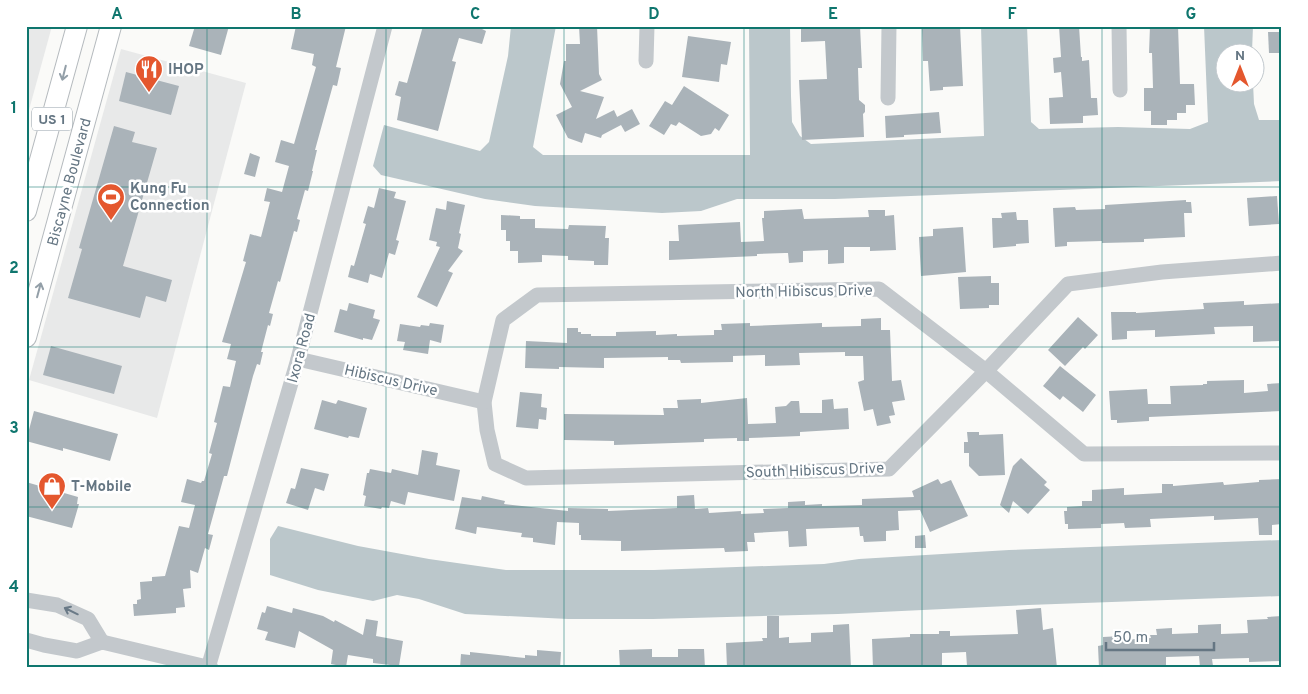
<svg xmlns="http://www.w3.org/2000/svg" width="1308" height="694" font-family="Overpass,sans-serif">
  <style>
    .built { fill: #e8e9e9 }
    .water { fill: #bbc7cb }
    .building { fill: #aab3b9 }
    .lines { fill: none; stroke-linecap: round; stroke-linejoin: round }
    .major-casing { stroke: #b5babe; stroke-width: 22 }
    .minor { stroke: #c3c8cc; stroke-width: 15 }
    .major { stroke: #fff; stroke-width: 20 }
    .oneway { stroke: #939fa8 }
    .oneway2 { stroke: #6a7a87 }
    .grid { fill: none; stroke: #0f766e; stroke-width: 1; stroke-opacity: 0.55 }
    .labels { text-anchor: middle; stroke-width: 5; stroke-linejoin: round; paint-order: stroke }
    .shield { fill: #fff; stroke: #939fa8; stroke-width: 1 }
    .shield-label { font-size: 14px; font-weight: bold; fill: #657683 }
    .poi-label { font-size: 15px; font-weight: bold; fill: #657683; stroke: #fff; text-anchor: start }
    .street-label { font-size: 15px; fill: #657683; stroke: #fff }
    .neatline { fill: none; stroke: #0f766e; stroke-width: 2 }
    .grid-label { font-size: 16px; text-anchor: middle; font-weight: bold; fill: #0f766e }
  </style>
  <rect width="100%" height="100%" fill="#fafaf8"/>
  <g class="built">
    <path d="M26,26H52L26,121Z"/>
    <path d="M121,49L246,83L157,418L29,380Z"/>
  </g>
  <g class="water">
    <path d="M511,26H556L533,147L543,155H750L749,26H790L791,96L792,122L800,136L811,144L984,136L981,26H1027L1031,122L1039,129L1118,127L1190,129L1208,122L1204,26H1253L1252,52H1226V82L1253,83L1254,104L1259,120H1282V181L835,199H737L701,211L662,213L535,206L485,199L381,175L373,166L384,125L480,151L489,142L508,56Z"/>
    <path d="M278,526L358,546L429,559L506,570H654L824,564L859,559L1009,550L1282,540V596L1028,605L838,614L653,619H568L465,614L419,599L397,595L373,601L318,590L270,575V539Z"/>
  </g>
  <g class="building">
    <path d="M195,26H229L221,55L189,46Z"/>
    <path d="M296,26H346L336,67L341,68L337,86L333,85L315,150H317L312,171H313L308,191L305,190L297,219L300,220L297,232L294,231L280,282L278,281L269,313L273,314L270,326L268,325L261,352H263L260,365L257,364L253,376L227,476H224L208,534L213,535L209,550L205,548L198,573L190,570L191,588L183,589L185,607L176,608V613L134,616L133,604H137V600L141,599L140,582L152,581V577L165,576L179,526L189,528L195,505L181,502L187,479L201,483L202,481H204L212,454L209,453L217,423L214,422L223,386L230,387L236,361L227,359L231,344L222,342L246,262L243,261L250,234L261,237L270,202L264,201L267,188L282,192L289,166L275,162L281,140L294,144L316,67L312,65L314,54L291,49Z"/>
    <path d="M423,26H483L482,29L486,31L482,44L459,38L452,61L456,62L438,131L397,120L401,97L395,95L399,81L407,83Z"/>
    <path d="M579,26H597L599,74L602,80L580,91L604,97L596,119L614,110L619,121L617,117L632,109L640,124L625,132L621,125L602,135L601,138L585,133L582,143L568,138L556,115L572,107L560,84L564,61H566V44H580Z"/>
    <path d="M860,26L862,68H858L859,100L865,105V112L863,114L864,137L802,140L799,80L827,79L825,41L801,42V28Z"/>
    <path d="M922,26H960L963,86L943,87V90L930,91L928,61H923Z"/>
    <path d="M1059,26H1079L1081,57H1082V61L1089,60L1091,98H1097L1098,115L1083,116V123L1050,124L1049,98L1063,97L1061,72L1054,73L1053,58L1061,57Z"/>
    <path d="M1150,26H1178L1180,84H1194L1195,105H1186V113H1177V120H1167V125H1151V111H1144V88H1153L1152,53H1149Z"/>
    <path d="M1268,32H1282V53H1269Z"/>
    <path d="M688,36L731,42L727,65L721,64L719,82L682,77Z"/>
    <path d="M126,72L179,86L171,115L119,101Z"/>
    <path d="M684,86L729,115L719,131L715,128L711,134L701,136L679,122L676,126L671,124L664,135L649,126L665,101L672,105Z"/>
    <path d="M939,112L941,133L904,135V137L886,138L885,116Z"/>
    <path d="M114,126L135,132L132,142L157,148L123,266L172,280L166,302L146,296L140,318L68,298L82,249L79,248Z"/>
    <path d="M250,153L260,157L255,177L244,174Z"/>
    <path d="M379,188L396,192L394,198L406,201L396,240L399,241L395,255L389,253L382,278L370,274L368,283L348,277L351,265L354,266L366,224L363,223L368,206L374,208Z"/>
    <path d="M1277,196L1279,224L1249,226L1247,198Z"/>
    <path d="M1186,200V202H1191L1192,213H1184L1185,237L1144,239V242L1102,243V241L1067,242V246L1055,247L1053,208L1075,207L1076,210L1105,209V205Z"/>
    <path d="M447,201L465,205L459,233L461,234L458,248L463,251L448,271L453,273L437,307L417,297L440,247L436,246L437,242L429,240L436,208L446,210Z"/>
    <path d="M802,209L804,219L869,217L868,210H885V216L894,215L896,250L870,251V247H844V263L828,264V250L803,251V262L789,263L788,253H785L757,254V256L669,260V241H679L678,225L740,222L741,242L764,241L762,218H764V211Z"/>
    <path d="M1016,212L1017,220H1028L1029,243L1016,244V246L993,248L992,218H1002L1001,213Z"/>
    <path d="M501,215L520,216V219H535V228L568,229L569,225L606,226L605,238H609L608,265H594V261L568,260V256L542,255V262L518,263V251H510V241H506V230H501Z"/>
    <path d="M963,227L966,272L921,276L919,237L933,236V229Z"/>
    <path d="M991,276V283H999V305H989V308L960,309L958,277Z"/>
    <path d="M1244,301V305L1282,303V323H1279L1280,341L1253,342V326L1214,327L1215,334L1155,337V330L1127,331V339L1112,340L1111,312H1136V313L1204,309L1203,303Z"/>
    <path d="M349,303L375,310L373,318L380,320L372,340L363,338V340L334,332L340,309L347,311Z"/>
    <path d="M1078,317L1098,335L1085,349L1083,347L1065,366L1048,350Z"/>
    <path d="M881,318V330H890L892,381L901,380L905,400L892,402L895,415L889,416L891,423L877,426L873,409L864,411L858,382L864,380L863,356H845V352L799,353L800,365L765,366V355L733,356V362L681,363L680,360H668V357L604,358V368L559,367V369L525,368L526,341L567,343V328H578V332H581V334H591V336H616V332L656,331V335L677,334V336L714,335V330H722L721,324L750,323V326L822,323V327L861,326V319Z"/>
    <path d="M430,323L444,325L441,343L430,340L428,354L403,350L405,342L397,341L400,324L420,327L421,325L429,326Z"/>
    <path d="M51,346L122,366L114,394L43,375Z"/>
    <path d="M1060,366L1096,395L1083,412L1063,396L1060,400L1043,386Z"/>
    <path d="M1244,380V393L1268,391L1267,384L1282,383V411L1149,417V421L1117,423V420H1111L1109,391L1147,389L1148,404H1171L1170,386L1203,385V384H1207V381Z"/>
    <path d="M520,392L542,394L541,407L547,408L546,420L539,419L538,429L516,427Z"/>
    <path d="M747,398L748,424L776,423L775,407L786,406L791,401H799L800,413H822V400L833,399L834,409L848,408L849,429L800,432V436L749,438V441H737V438L704,439V442L614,445V441L564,440V414L664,415L663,408H678L677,400L701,399V403Z"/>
    <path d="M322,400L336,404L338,400L367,408L359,438L349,436L348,438L314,429Z"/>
    <path d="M34,411L118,434L110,461L63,448V451L26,441Z"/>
    <path d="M967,432H979V435L1003,434L1005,475L979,476L969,466V453H964V442H968Z"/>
    <path d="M422,450L438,453L436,465L460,470L454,501L408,492L405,505L391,501L389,508L382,507L381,509L364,506L366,496L363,495L367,473H369L370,469L391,473L392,469L418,475Z"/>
    <path d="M1021,458L1047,482L1044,485L1050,490L1028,514L1013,501L1009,513L1000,505L1013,466Z"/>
    <path d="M301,468L329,474L324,491L315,488L308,510L286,503L291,488L295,489Z"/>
    <path d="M938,479L941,484L951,480L968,516L930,532L920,510L898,511L899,530L886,531V541L864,542L863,536H860L859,527L806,529L807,546L789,547L788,531L754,533L755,542H747L748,551L725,552L724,548L621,551V541L581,540V535H579V523L557,522L555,545L533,542V538L521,537L522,533L477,527L476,534L455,529L462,497L481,500L482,496L505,501L504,504L568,511V508L608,509V511L677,508V496L694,495L695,509L708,508L709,513L741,511V514L764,513L763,509L788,508V502L805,501V505L822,504V506L862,505V499L914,497L912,491Z"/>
    <path d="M1282,479V524L1272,525V535H1259L1258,518L1214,520V516L1150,519L1151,527L1125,528L1124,523L1101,524V528L1068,529V524H1065L1064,511H1067V507L1082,506V501H1092V490L1124,488V495L1162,493V484H1173V486L1223,482L1224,485L1259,482V480Z"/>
    <path d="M26,482L78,497L77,504H79L72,528L26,516Z"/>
    <path d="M925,535L926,548H915V536Z"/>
    <path d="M267,606L292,613L293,608L323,616L334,622L335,620L363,635L366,619L378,621L376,636L403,641L399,666L373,663V659L348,655L346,667L331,664L333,650L299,631L295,648L265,640L268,632L257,629L262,612L265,613Z"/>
    <path d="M1041,608L1043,630L1053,628L1057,668L967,666L966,652L942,653V668H873L872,639L910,637V634H939V631H950V636L1018,634L1016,610Z"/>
    <path d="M767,616H779V638L789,637V643L811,642V633L833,632V625L849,624L851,668H727L726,643L763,641L762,638H767Z"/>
    <path d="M1282,616V661L1249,662V658L1212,659L1213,666L1200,667L1199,656L1166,657V668H1099L1098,646L1103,645V637L1121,636L1122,640L1151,638L1150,635H1157L1156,629L1172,628V634L1198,633V625L1221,624V634L1248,633L1247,620L1268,619L1267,617Z"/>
    <path d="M652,649V657H678V649H704L705,668H620L619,650Z"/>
    <path d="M537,650L561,652L560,668H460L461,654L470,655V652L525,658V655L537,656Z"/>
  </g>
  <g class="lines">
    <g class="major-casing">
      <g id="major">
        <path d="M26,211L77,26"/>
        <path d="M26,337L111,26"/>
      </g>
    </g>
    <g class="minor">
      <path d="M1119,26L1120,90"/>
      <path d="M646,61L647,26"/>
      <path d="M888,98L889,26"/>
      <path d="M1282,263L1162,272L1068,284L986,371L889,469L526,478L495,464L487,430L484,402L503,320L537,295L879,289L986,371L1084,454L1282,453"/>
      <path d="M298,359L484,402"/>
      <path d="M26,600L57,605L88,619L102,642"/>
      <path d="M26,640L44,645L77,651L102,642L211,668"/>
      <path d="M208,668L298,359L385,26"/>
    </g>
    <use href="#major" class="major"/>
  </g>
  <defs><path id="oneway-shaft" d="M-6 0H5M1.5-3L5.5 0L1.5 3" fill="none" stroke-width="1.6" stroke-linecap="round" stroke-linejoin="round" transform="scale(1.25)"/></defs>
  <g class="oneway">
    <use href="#oneway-shaft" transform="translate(64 73) rotate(104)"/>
    <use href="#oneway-shaft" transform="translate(39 290) rotate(-75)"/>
  </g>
  <use class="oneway2" href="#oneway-shaft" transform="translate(71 611) rotate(-154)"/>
  <path class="grid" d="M207,26V668M386,26V668M564,26V668M744,26V668M922,26V668M1102,26V668M26,187H1282M26,347H1282M26,507H1282"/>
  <defs>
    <g id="restaurant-pin" transform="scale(1.4375)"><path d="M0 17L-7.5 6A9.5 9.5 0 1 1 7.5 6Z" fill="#e4572e" stroke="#fff"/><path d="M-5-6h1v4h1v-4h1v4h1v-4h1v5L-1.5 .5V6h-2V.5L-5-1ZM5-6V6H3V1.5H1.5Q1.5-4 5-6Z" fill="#fff"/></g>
    <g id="stadium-pin" transform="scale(1.4375)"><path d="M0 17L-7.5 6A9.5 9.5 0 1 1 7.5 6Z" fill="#e4572e" stroke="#fff"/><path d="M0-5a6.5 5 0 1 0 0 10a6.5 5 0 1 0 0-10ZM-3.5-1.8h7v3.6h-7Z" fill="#fff"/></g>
    <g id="shop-pin" transform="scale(1.4375)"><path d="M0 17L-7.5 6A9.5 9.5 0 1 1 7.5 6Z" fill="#e4572e" stroke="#fff"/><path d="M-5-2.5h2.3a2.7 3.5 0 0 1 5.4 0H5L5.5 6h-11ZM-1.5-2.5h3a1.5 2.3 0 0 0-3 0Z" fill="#fff"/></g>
  </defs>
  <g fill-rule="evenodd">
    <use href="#restaurant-pin" x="149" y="69"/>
    <use href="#stadium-pin" x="111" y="197"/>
    <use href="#shop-pin" x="52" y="486"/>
  </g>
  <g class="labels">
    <rect class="shield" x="32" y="107.5" width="40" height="23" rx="4"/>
    <g class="shield-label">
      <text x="52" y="124">US 1</text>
    </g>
    <g class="poi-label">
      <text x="168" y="74">IHOP</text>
      <text x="130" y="193">Kung Fu<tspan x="130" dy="17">Connection</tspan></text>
      <text x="71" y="491">T-Mobile</text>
    </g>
    <g class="street-label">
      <text transform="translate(69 182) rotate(-75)" y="5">Biscayne Boulevard</text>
      <text transform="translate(804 291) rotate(-1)" y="5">North Hibiscus Drive</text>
      <text transform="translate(301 348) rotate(-75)" y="5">Ixora Road</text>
      <text transform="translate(391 380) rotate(13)" y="5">Hibiscus Drive</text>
      <text transform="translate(815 470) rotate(-2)" y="5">South Hibiscus Drive</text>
    </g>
  </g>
  <rect width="1308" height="694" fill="none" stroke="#ffffff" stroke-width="55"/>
  <g transform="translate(1240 68)"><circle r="24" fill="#ffffff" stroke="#c1c8cd"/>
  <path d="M0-4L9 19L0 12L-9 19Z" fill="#e4572e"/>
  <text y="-8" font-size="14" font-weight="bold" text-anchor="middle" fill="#657683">N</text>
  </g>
  <path d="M1106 642v8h108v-8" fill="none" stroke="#657683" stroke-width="2.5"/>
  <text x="1113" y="642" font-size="15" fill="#657683" stroke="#ffffff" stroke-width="4" paint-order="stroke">50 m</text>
  <rect x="28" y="28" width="1252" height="638" class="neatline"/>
  <g class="grid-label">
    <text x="117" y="19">A</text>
    <text x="296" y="19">B</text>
    <text x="475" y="19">C</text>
    <text x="654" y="19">D</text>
    <text x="833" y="19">E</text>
    <text x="1012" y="19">F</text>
    <text x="1191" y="19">G</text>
    <text x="14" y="113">1</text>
    <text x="14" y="273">2</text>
    <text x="14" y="433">3</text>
    <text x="14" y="592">4</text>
  </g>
</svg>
